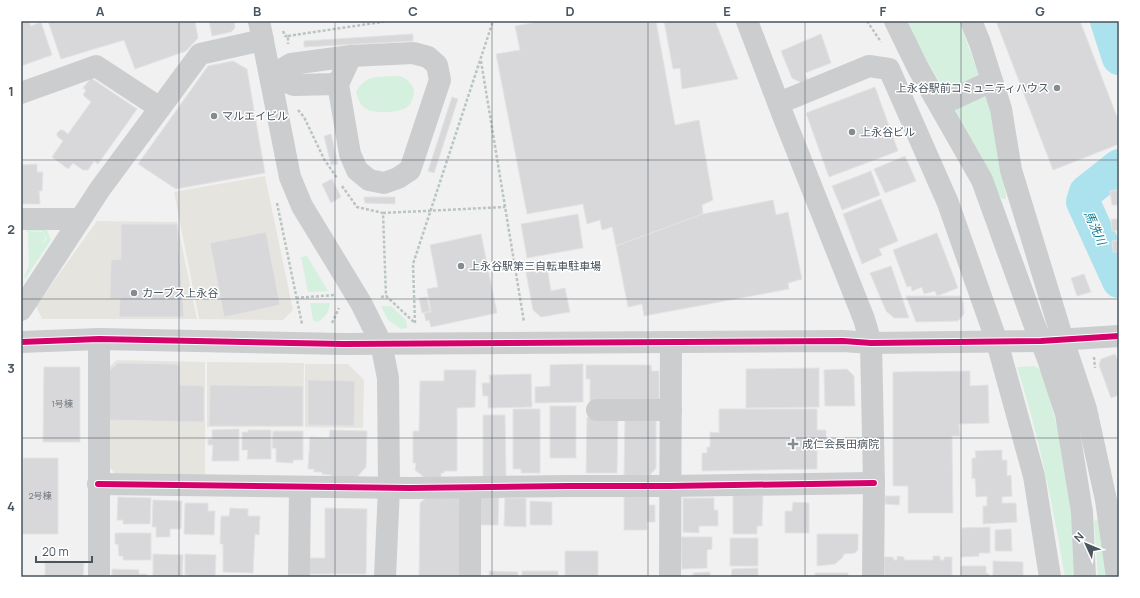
<svg xmlns="http://www.w3.org/2000/svg" width="1140" height="598" font-family="Manrope,'Noto Sans JP',sans-serif">
  <style>
    .commercial { fill: #e6e4df }
    .green { fill: #d6f0df }
    .lines { fill: none; stroke-linecap: round; stroke-linejoin: round }
    .river { stroke: #abe2ee; stroke-width: 34 }
    .building { fill: #d8d8da; stroke: #e3e3e4 }
    .path { stroke: #b9c5c1; stroke-width: 2.5; stroke-dasharray: 3 2; stroke-linecap: butt }
    .minor { stroke: #cbcdcf; stroke-width: 22 }
    .cycleway-casing { stroke: #fff; stroke-width: 8 }
    .cycleway { stroke: #d6006c; stroke-width: 6 }
    .grid { fill: none; stroke: #48545e; stroke-width: 1; stroke-opacity: 0.55 }
    .poi-dot { fill: #848b91; stroke: #fff; stroke-width: 1.5 }
    .labels { text-anchor: middle; stroke-width: 3; stroke-linejoin: round; paint-order: stroke }
    .number-label { font-size: 9px; fill: #6e767e }
    .poi-label { font-size: 11px; fill: #48545e; stroke: #fff; text-anchor: start }
    .water-label { font-size: 12px; font-style: italic; fill: #0d7e96; stroke: #fff }
    .neatline { fill: none; stroke: #48545e; stroke-width: 1.5 }
    .grid-label { font-size: 13px; text-anchor: middle; font-weight: bold; fill: #48545e }
  </style>
  <rect width="100%" height="100%" fill="#f2f1f1"/>
  <g class="commercial">
    <path d="M265,176L293,310L283,320L199,319L174,192Z"/>
    <path d="M97,221L177,222L197,319H42L36,306Z"/>
    <path d="M117,360L205,362V475H117L106,464L107,369Z"/>
    <path d="M207,362L304,363L303,427H207Z"/>
    <path d="M305,364H348L364,380L363,428L305,427Z"/>
  </g>
  <g class="green">
    <path d="M903,21H959L980,78L945,91Z"/>
    <path d="M397,76C404,76 407,80 412,85C414,89 415,93 413,97C412,101 410,105 407,107C399,113 372,114 365,108C359,104 358,98 356,92C366,74 378,77 397,76Z"/>
    <path d="M983,95L989,101L1006,195V199H1003L1001,198L956,111V107Z"/>
    <path d="M28,228H46L51,240L25,279L24,276L29,266L28,232H42L46,237L41,246L47,238L42,231L27,232Z"/>
    <path d="M307,256L328,291L308,292L301,257Z"/>
    <path d="M310,303H330C329,312 325,318 317,322L313,320Z"/>
    <path d="M381,306H391L406,320L407,328L401,329L388,320Z"/>
    <path d="M1035,366L1042,371L1060,438L1073,526L1076,577H1065C1053,506 1039,436 1017,367Z"/>
    <path d="M1098,519L1109,577H1098L1094,521Z"/>
  </g>
  <g class="lines">
    <g class="river">
      <path d="M1107,21L1119,58"/>
      <path d="M1119,166L1086,192L1083,202L1119,281"/>
    </g>
  </g>
  <g class="building">
    <path d="M21,21H29L31,26L41,22L52,55L21,66Z"/>
    <path d="M48,21H125V22L129,21H195L198,38L186,51L135,69L124,40L61,59Z"/>
    <path d="M209,21H234L235,28L231,32L212,36Z"/>
    <path d="M542,21H656L675,125L699,120L713,200L702,205L703,214L616,246L612,227L602,230L600,220L587,224L583,204L527,214L496,54L520,50L515,26Z"/>
    <path d="M664,21H715L738,79L682,89L680,68L673,69Z"/>
    <path d="M996,21H1080L1119,122V144L1053,170Z"/>
    <path d="M413,34V41L304,47V41Z"/>
    <path d="M821,34L831,63L805,73L808,82L804,84L792,78L781,51Z"/>
    <path d="M233,61L247,69L265,173L176,189L138,164L208,66Z"/>
    <path d="M91,78L137,109L98,164L94,161L88,170H83L73,163L68,169L52,157L63,141L57,136V133L60,130H63L68,134L91,102L83,95L86,90L83,88Z"/>
    <path d="M875,87L898,151L829,177L806,113Z"/>
    <path d="M452,97L458,99L434,173L428,171Z"/>
    <path d="M331,134L338,164L331,165L324,136Z"/>
    <path d="M905,156L916,181L885,193L874,169Z"/>
    <path d="M37,164V172H43L42,191H39L40,204H21L22,165Z"/>
    <path d="M871,171L880,195L842,210L832,186Z"/>
    <path d="M332,179L341,197L331,203L322,184Z"/>
    <path d="M1118,184H1119V214L1118,205H1112L1110,191L1119,190Z"/>
    <path d="M364,197H395V204L365,203Z"/>
    <path d="M881,199L898,241L879,249L882,255L862,264L843,214Z"/>
    <path d="M773,200L776,215L788,212L802,279L788,283L789,289L644,316L642,304L628,307L616,246L703,214Z"/>
    <path d="M578,214L583,248L527,258L521,224Z"/>
    <path d="M1111,219H1119V230L1112,231Z"/>
    <path d="M121,224H177L184,317H119L120,299H110L111,260L121,259Z"/>
    <path d="M266,232L280,305L224,317L210,243Z"/>
    <path d="M937,233L958,288L937,296L935,291L924,294L922,287L912,291L911,286L907,287L893,250Z"/>
    <path d="M481,234L497,313L431,327L429,320L426,321L424,313L431,312L427,289L438,287L430,245Z"/>
    <path d="M21,238L22,283H21Z"/>
    <path d="M1119,240V252H1113L1112,241Z"/>
    <path d="M546,261L551,291L565,288L570,312L541,317L533,310L526,272H530L529,264Z"/>
    <path d="M891,266L909,318H894L886,311L870,273Z"/>
    <path d="M1084,274L1091,292L1077,296L1071,278Z"/>
    <path d="M906,296H960L963,302L964,314L958,321L916,322Z"/>
    <path d="M427,297L430,311L422,313L419,298Z"/>
    <path d="M1115,354L1118,360H1119V395L1111,398L1099,365L1101,359Z"/>
    <path d="M118,363L175,364L178,365L180,368V385L204,386V422L109,420V371Z"/>
    <path d="M583,364V402L535,403V387L550,386V365Z"/>
    <path d="M586,365H651L652,371H659V405H590V379H586Z"/>
    <path d="M44,367H80V442H43Z"/>
    <path d="M819,368V407L746,408V369Z"/>
    <path d="M847,369L854,376L855,406H825L824,370Z"/>
    <path d="M444,370H476L475,407L457,408V471H444V473H441V478L424,477L415,470L416,463H413V431H419L420,381H444Z"/>
    <path d="M970,371V386L988,385L989,423L959,424L960,436H952L953,513H908V486H893V372Z"/>
    <path d="M531,374L532,407L488,408V396H483L482,383H490L489,375Z"/>
    <path d="M308,380L355,381L354,426L308,425Z"/>
    <path d="M210,385L303,386V426H209Z"/>
    <rect x="550" y="406" width="26" height="52"/>
    <path d="M513,409H540V473H521V469H513Z"/>
    <path d="M719,409H817V430H826V444H817V469L702,471V453H707V447H710V432L719,433Z"/>
    <path d="M483,415H505L506,477H483Z"/>
    <path d="M587,417H618L617,473H586Z"/>
    <path d="M625,419H656V468L650,475L624,476Z"/>
    <path d="M239,429V461H212L213,445H208V439H212V430Z"/>
    <path d="M248,430H271V459H247L248,450H242V432H248Z"/>
    <path d="M330,430L367,431L366,467L357,477L331,479V475L322,474V472H314V469H308L310,437L329,438Z"/>
    <path d="M273,431H303V460H293V463L276,462V448H272Z"/>
    <path d="M1002,450V460H1007V476L1011,475L1012,496L1002,497V503H1016L1017,522L983,524V506H987V496L976,497L975,478L972,479V458H976L975,451Z"/>
    <path d="M23,458H58V534H22Z"/>
    <path d="M499,494L498,525H478V498Z"/>
    <path d="M733,495H763L762,526H757V534H733Z"/>
    <path d="M459,496L462,577H419L420,503L427,497Z"/>
    <path d="M624,496H649V505H655V522H647V530H624Z"/>
    <path d="M885,496H900L899,505L885,504Z"/>
    <path d="M118,497L151,498L150,524H123V520H117Z"/>
    <path d="M505,498H526V527L504,526Z"/>
    <path d="M683,498H714V510H718V526H699V533L683,532Z"/>
    <path d="M153,500L182,501L181,529H170V537H156V527H152Z"/>
    <path d="M530,501L552,502V525H530Z"/>
    <path d="M793,502L809,503V533H785V511H792Z"/>
    <path d="M185,503H208V511H215L214,535L184,534Z"/>
    <path d="M230,508L248,509V516H260L259,535L255,534L253,573L223,572V544H220L221,516H229Z"/>
    <path d="M325,508L367,509L366,574H307L308,558H325Z"/>
    <path d="M990,527V553H979V556L961,557L962,528Z"/>
    <path d="M1011,529L1012,551H995V530Z"/>
    <path d="M115,533H151V560H123V556H119L118,544H115Z"/>
    <path d="M817,534H858V550L855,553L844,554L842,558L835,564L817,566Z"/>
    <path d="M681,537H712V549L707,550V568L682,569Z"/>
    <rect x="730" y="538" width="28" height="28"/>
    <rect x="565" y="551" width="33" height="26"/>
    <path d="M153,554L183,555L182,577H153Z"/>
    <path d="M185,554L216,555L215,577H189V575H185Z"/>
    <path d="M897,556L904,557V560H933V556H940V560H944V557H952V577H884V557H893L894,560H897Z"/>
    <path d="M45,561L84,562L83,577H45Z"/>
    <path d="M993,561L1023,562V576L1025,577H993Z"/>
    <path d="M961,566H986V573L989,574V577H961Z"/>
    <path d="M758,568V577H731L732,569Z"/>
    <path d="M112,569L139,570V574H147V577H112Z"/>
    <path d="M489,571L518,572V577H489Z"/>
    <rect x="522" y="571" width="36" height="6"/>
    <path d="M710,572V577H693V573Z"/>
    <rect x="815" y="573" width="33" height="4"/>
    <path d="M321,576H367V577Z"/>
  </g>
  <g class="lines">
    <g class="path">
      <path d="M867,21L881,42"/>
      <path d="M283,31L285,36H288V44"/>
      <path d="M288,36L388,21"/>
      <path d="M481,61L524,322"/>
      <path d="M298,110L304,117L324,159L337,178"/>
      <path d="M342,186L357,207L383,213L386,296"/>
      <path d="M277,203L302,324"/>
      <path d="M383,213L505,207"/>
      <path d="M381,297L386,296L415,323"/>
      <path d="M296,298L334,295"/>
      <path d="M332,323L339,308"/>
      <path d="M415,323L413,264L493,21"/>
      <path d="M1094,357L1095,368"/>
    </g>
    <g class="minor">
      <path d="M259,21L290,177L302,206L361,303L381,343L388,378L389,488L385,577"/>
      <path d="M747,21L784,118L864,319L871,343L874,483L873,577"/>
      <path d="M895,21L918,68L982,180L1033,321L1048,359L1066,414L1082,512L1085,577"/>
      <path d="M971,21L980,43L1001,109L1011,170L1063,340L1086,409L1106,500L1117,577"/>
      <path d="M271,76L291,64L351,56L413,53L428,57L437,65L440,80L410,170L398,178L384,183L369,180L357,170L350,154L338,84L351,56"/>
      <path d="M271,76L294,85L338,84"/>
      <path d="M21,93L96,66L160,108"/>
      <path d="M779,103L869,66L889,69L948,203L997,342L1034,476L1050,577"/>
      <path d="M940,105L992,81"/>
      <path d="M21,219H80"/>
      <path d="M21,310L100,189L200,54L263,40"/>
      <path d="M21,342L99,339L343,344L843,341L871,343L1041,341L1119,336"/>
      <path d="M597,410H671"/>
      <path d="M98,484L410,488L569,486H670L874,483"/>
      <path d="M99,577V339"/>
      <path d="M299,577L300,487"/>
      <path d="M470,577V488"/>
      <path d="M670,577L671,342"/>
    </g>
    <g class="cycleway-casing">
      <g id="cycleway">
        <path d="M21,342L99,339L343,344L843,341L871,343L1041,341L1119,336"/>
        <path d="M98,484L410,488L569,486H670L874,483"/>
      </g>
    </g>
    <use href="#cycleway" class="cycleway"/>
  </g>
  <path class="grid" d="M179,21V577M335,21V577M492,21V577M648,21V577M805,21V577M961,21V577M21,160H1119M21,299H1119M21,438H1119"/>
  <g class="poi-dot">
    <circle cx="1057" cy="88" r="4"/>
    <circle cx="214" cy="116" r="4"/>
    <circle cx="852" cy="132" r="4"/>
    <circle cx="461" cy="266" r="4"/>
    <circle cx="134" cy="293" r="4"/>
    <path d="M791 438h4v4h4v4h-4v4h-4v-4h-4v-4h4z"/>
  </g>
  <g class="labels">
    <g class="number-label">
      <text x="62" y="407">1号棟</text>
      <text x="40" y="499">2号棟</text>
    </g>
    <g class="poi-label">
      <text x="1049" y="92" text-anchor="end">上永谷駅前コミュニティハウス</text>
      <text x="222" y="120">マルエイビル</text>
      <text x="860" y="136">上永谷ビル</text>
      <text x="469" y="270">上永谷駅第三自転車駐車場</text>
      <text x="142" y="297">カーブス上永谷</text>
      <text x="802" y="448">成仁会長田病院</text>
    </g>
    <g class="water-label">
      <text transform="translate(1095 228) rotate(66)" y="4">馬洗川</text>
    </g>
  </g>
  <rect width="1140" height="598" fill="none" stroke="#ffffff" stroke-width="44"/>
  <g transform="translate(1086 544) rotate(314)" stroke="#ffffff" stroke-width="3" paint-order="stroke">
  <path d="M0-3L7 15L0 10L-7 15Z" fill="#48545e"/>
  <text y="-6" font-size="11" font-weight="bold" text-anchor="middle" fill="#48545e">N</text>
  </g>
  <path d="M36 556v6h56v-6" fill="none" stroke="#48545e" stroke-width="2"/>
  <text x="42" y="556" font-size="12" fill="#48545e" stroke="#ffffff" stroke-width="3" paint-order="stroke">20 m</text>
  <rect x="22" y="22" width="1096" height="554" class="neatline"/>
  <g class="grid-label">
    <text x="100" y="16">A</text>
    <text x="257" y="16">B</text>
    <text x="413" y="16">C</text>
    <text x="570" y="16">D</text>
    <text x="727" y="16">E</text>
    <text x="883" y="16">F</text>
    <text x="1040" y="16">G</text>
    <text x="11" y="96">1</text>
    <text x="11" y="234">2</text>
    <text x="11" y="373">3</text>
    <text x="11" y="511">4</text>
  </g>
</svg>
